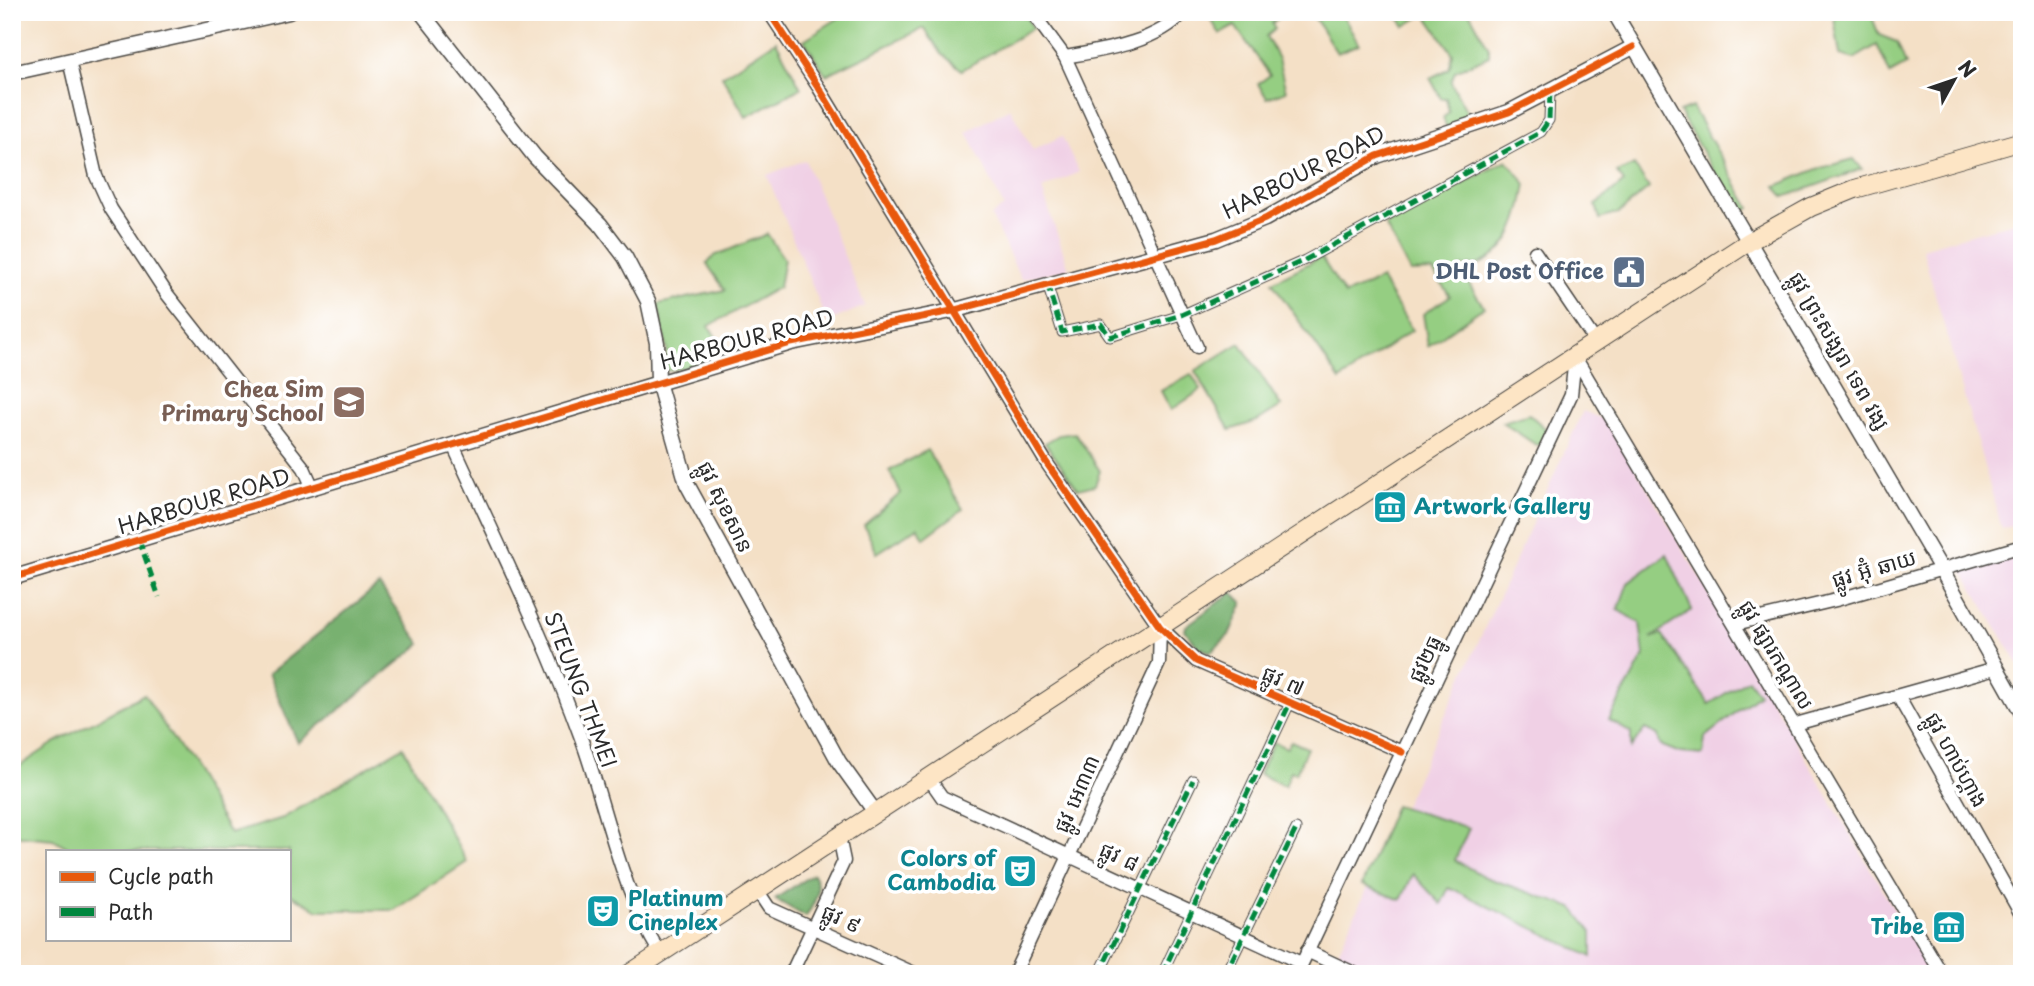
<svg xmlns="http://www.w3.org/2000/svg" width="2034" height="986" font-family="'Playpen Sans','Noto Sans Khmer',sans-serif">
  <style>
    .built { fill: #f0d0e5 }
    .green { fill: #95ce82; stroke: #607c56; stroke-width: 2 }
    .forest { fill: #78b170; stroke: #526e4e; stroke-width: 2 }
    .lines { fill: none; stroke-linecap: round; stroke-linejoin: round }
    .pedestrian-casing { stroke: #494642; stroke-width: 11 }
    .minor-casing { stroke: #494642; stroke-width: 15 }
    .tertiary-casing { stroke: #494642; stroke-width: 17 }
    .secondary-casing { stroke: #494642; stroke-width: 20 }
    .pedestrian { stroke: #fff; stroke-width: 9 }
    .minor { stroke: #fff; stroke-width: 12 }
    .tertiary { stroke: #fff; stroke-width: 14 }
    .secondary { stroke: #fde5c5; stroke-width: 18 }
    .quiet { stroke: #00873e; stroke-width: 5; stroke-dasharray: 10 5; stroke-linecap: butt }
    .cycleway-casing { stroke: #fff; stroke-width: 11 }
    .cycleway { stroke: #e8590c; stroke-width: 7 }
    .labels { text-anchor: middle; stroke-width: 7; stroke-linejoin: round; paint-order: stroke }
    .street-label { font-size: 21px; fill: #2b2b2b; stroke: #fff }
    .service-label { font-size: 21px; font-weight: bold; fill: #4e5e75; stroke: #fff; text-anchor: end }
    .education-label { font-size: 21px; font-weight: bold; fill: #785e54; stroke: #fff; text-anchor: end }
    .culture-label { font-size: 21px; font-weight: bold; fill: #0d838f; stroke: #fff; text-anchor: start }
  </style>
  <rect width="100%" height="100%" fill="#fff"/>
  <filter id="ink" filterUnits="userSpaceOnUse"><feTurbulence type="fractalNoise" baseFrequency=".0143" numOctaves="2"/><feDisplacementMap in="SourceGraphic" scale="14" xChannelSelector="R" yChannelSelector="G"/><feConvolveMatrix kernelMatrix="1 2 1 2 8 2 1 2 1" color-interpolation-filters="sRGB"/></filter>
  <filter id="wash" filterUnits="userSpaceOnUse"><feTurbulence type="fractalNoise" baseFrequency=".00686" numOctaves="4" result="noise"/><feDisplacementMap in="SourceGraphic" scale="28" xChannelSelector="R" yChannelSelector="G"/><feGaussianBlur stdDeviation="1.57" result="paint"/><feColorMatrix in="noise" values="0 0 0 0 0 0 0 0 0 0 0 0 0 0 0 0 0 1.4 0 .05"/><feComposite in="paint" operator="in"/></filter>
  <g filter="url(#wash)">
    <rect width="100%" height="100%" fill="#f4e0c6"/>
    <g class="built">
      <path d="M1010,108L1033,150L1062,136L1079,172L1042,189L1069,269L1021,279L991,216L1004,207L967,132Z"/>
      <path d="M805,160L865,306L827,322L767,175Z"/>
      <path d="M2022,220V523L2002,529L1922,248Z"/>
      <path d="M1583,411L1608,421L1932,974H1385L1338,952Z"/>
      <path d="M2022,552V670L1962,570Z"/>
    </g>
    <g class="green">
      <path d="M848,12H1023L1033,28L962,70L942,54L924,28L826,75L804,40Z"/>
      <path d="M1206,12H1287L1272,23L1275,29L1266,36L1278,59L1286,91L1267,98L1258,84L1270,75L1235,26L1220,34Z"/>
      <path d="M1311,12H1349L1343,16L1359,44L1337,53Z"/>
      <path d="M1394,12H1469L1489,48V56L1455,71L1451,82L1469,116L1478,117L1447,128L1443,118L1449,112L1446,98H1441L1430,78L1449,69L1453,54L1425,14L1405,26Z"/>
      <path d="M1833,12H1870L1879,35L1897,42L1906,65L1890,74L1877,45L1854,59L1840,55Z"/>
      <path d="M776,41L801,88L746,117L722,76Z"/>
      <path d="M1692,107L1750,208L1739,215L1679,112Z"/>
      <path d="M1854,159L1862,169L1784,197L1776,186L1817,169Z"/>
      <path d="M1507,160L1526,184C1521,215 1513,249 1480,264C1475,266 1466,265 1459,268L1484,307L1428,346L1423,314L1450,296L1433,271L1410,272L1385,225Z"/>
      <path d="M1634,165L1649,188L1619,213L1600,219L1596,205L1624,182L1617,173Z"/>
      <path d="M767,234L784,259L779,287L709,326L724,350L711,363L666,371L667,351L658,304L725,290L707,264L714,256Z"/>
      <path d="M1321,257L1345,295L1381,279L1412,330L1340,380L1272,282Z"/>
      <path d="M1240,343L1281,406L1257,421L1230,430L1195,371Z"/>
      <path d="M1191,374L1201,390L1171,410L1161,391Z"/>
      <path d="M1529,414L1546,429L1544,444L1536,445L1502,422Z"/>
      <path d="M1075,433L1100,471L1095,485L1078,489L1045,443L1059,435Z"/>
      <path d="M927,450L963,509L924,538L918,527L877,553L864,525L901,493L889,471Z"/>
      <path d="M1667,554L1692,610L1651,638L1662,634L1709,704L1748,679L1759,694L1705,737L1703,755L1680,753L1660,745L1658,735L1645,729L1631,748V733L1609,720L1644,656L1640,623L1618,610L1628,583Z"/>
      <path d="M144,694L195,773L230,834L283,818L403,747L467,862L394,910H318L289,894V851H74L53,839L12,835V771L54,743Z"/>
      <path d="M1291,741L1307,748L1296,773L1291,771L1285,786L1259,774L1273,742L1287,748Z"/>
      <path d="M1395,805L1469,828L1455,860L1485,877L1573,908L1592,932V957L1449,887L1441,904L1413,874L1401,900L1362,885Z"/>
    </g>
    <g class="forest">
      <path d="M379,585L421,644L298,743L268,674Z"/>
      <path d="M1232,592L1243,603L1229,635L1211,652L1199,648L1185,630L1186,626Z"/>
      <path d="M813,874C823,891 815,901 806,917L775,899Z"/>
    </g>
  </g>
  <g filter="url(#ink)">
    <g class="lines">
      <g class="pedestrian-casing">
        <g id="pedestrian">
          <path d="M1047,284L1062,332L1101,324L1110,337L1181,315L1305,260L1541,132L1549,120L1550,91"/>
          <path d="M1099,974L1193,780"/>
          <path d="M1162,974L1290,703"/>
          <path d="M1225,974L1296,829"/>
        </g>
      </g>
      <g class="minor-casing">
        <g id="minor">
          <path d="M769,12L819,88L1046,462L1160,627L1196,661L1402,752"/>
          <path d="M1032,12L1065,57L1197,347"/>
          <path d="M1065,57C1104,50 1156,43 1184,12"/>
          <path d="M69,60L96,176L111,209L167,294L304,468L313,488"/>
          <path d="M1535,252L1596,342"/>
          <path d="M1575,357L1942,974"/>
          <path d="M453,445C497,542 545,638 581,738C607,809 620,889 660,953"/>
          <path d="M1735,624L1836,600L2022,546"/>
          <path d="M1898,696L2022,916"/>
          <path d="M1796,724L1996,668"/>
          <path d="M928,777L942,797L1301,963"/>
          <path d="M757,890L769,908L916,974"/>
          <path d="M1307,951L1356,974"/>
          <path d="M791,974L844,861L839,837"/>
          <path d="M1014,974L1159,663L1160,627"/>
          <path d="M1297,974L1571,395L1575,357"/>
        </g>
      </g>
      <g class="tertiary-casing">
        <g id="tertiary">
          <path d="M421,12L535,157L600,224L625,257L648,301L657,343L658,382L687,484L839,762L875,812"/>
          <path d="M1614,12L1941,569L2022,713"/>
          <path d="M12,73L289,12"/>
          <path d="M12,578L791,343L952,311L1216,239L1265,219L1377,156L1509,112L1633,47"/>
        </g>
      </g>
      <g class="secondary-casing">
        <path id="secondary" d="M629,974L1750,241L1811,207L1855,189L2022,141"/>
      </g>
      <use href="#pedestrian" class="pedestrian"/>
      <use href="#minor" class="minor"/>
      <use href="#tertiary" class="tertiary"/>
      <use href="#secondary" class="secondary"/>
      <g class="quiet">
        <path d="M1047,284L1062,332L1101,324L1110,337L1181,315L1305,260L1541,132L1549,120L1550,91"/>
        <path d="M139,540L159,597"/>
        <path d="M1099,974L1193,780"/>
        <path d="M1162,974L1290,703"/>
        <path d="M1225,974L1296,829"/>
      </g>
      <g class="cycleway-casing">
        <g id="cycleway">
          <path d="M769,12L819,88L1046,462L1160,627L1196,661L1402,752"/>
          <path d="M12,578L791,343L952,311L1216,239L1265,219L1377,156L1509,112L1633,47"/>
        </g>
      </g>
      <use href="#cycleway" class="cycleway"/>
    </g>
  </g>
  <defs>
    <g id="civic-square" transform="scale(1.75)"><rect x="-9" y="-9" width="18" height="18" rx="4" fill="#5c6f8a" stroke="#fff"/><path d="M-.6-6.5H3V-4.5H.6V-3L4-1V1h2V6H-6V1h2V-1L-.6-3ZM-1.2 2.5V6h2.4V2.5Z" fill="#fff"/></g>
    <g id="school-square" transform="scale(1.75)"><rect x="-9" y="-9" width="18" height="18" rx="4" fill="#8d6e63" stroke="#fff"/><path d="M0-5L7-2L0 1L-7-2ZM-4 1L0 2.5L4 1V4Q0 6-4 4Z" fill="#fff"/></g>
    <g id="museum-square" transform="scale(1.75)"><rect x="-9" y="-9" width="18" height="18" rx="4" fill="#0f9aa8" stroke="#fff"/><path d="M0-6L6-3V-2H-6V-3ZM-5-1h2V3h-2ZM-1-1h2V3h-2ZM3-1h2V3H3ZM-6 4H6V6H-6Z" fill="#fff"/></g>
    <g id="theatre-square" transform="scale(1.75)"><rect x="-9" y="-9" width="18" height="18" rx="4" fill="#0f9aa8" stroke="#fff"/><path d="M-5-5.5Q0-4 5-5.5V0Q5 5 0 6Q-5 5-5 0ZM-3.3-2.5H-1v1.5H-3.3ZM1-2.5H3.3v1.5H1ZM-2.8 1Q0 5.5 2.8 1Z" fill="#fff"/></g>
  </defs>
  <g fill-rule="evenodd">
    <use href="#civic-square" x="1629" y="272"/>
    <use href="#school-square" x="349" y="402"/>
    <use href="#museum-square" x="1390" y="507"/>
    <use href="#theatre-square" x="1020" y="871"/>
    <use href="#theatre-square" x="603" y="911"/>
    <use href="#museum-square" x="1949" y="927"/>
  </g>
  <g class="labels">
    <g class="street-label">
      <text transform="translate(1304 173) rotate(-27)" y="7">HARBOUR ROAD</text>
      <text transform="translate(747 340) rotate(-15)" y="7">HARBOUR ROAD</text>
      <text transform="translate(1839 351) rotate(60)" y="7">ផ្លូវ ព្រះសង្ឃរា ទេព វង្ស</text>
      <text transform="translate(204 502) rotate(-17)" y="7">HARBOUR ROAD</text>
      <text transform="translate(725 507) rotate(64)" y="7">ផ្លូវ សុខសាន</text>
      <text transform="translate(1874 569) rotate(-16)" y="7">ផ្លូវ អ៊ុំ ឆាយ</text>
      <text transform="translate(1776 655) rotate(59)" y="7">ផ្លូវ ផ្សារកណ្តាល</text>
      <text transform="translate(1425 659) rotate(-65)" y="7">ផ្លូវ២ធ្នូ</text>
      <text transform="translate(1283 681) rotate(24)" y="7">ផ្លូវ ៧</text>
      <text transform="translate(580 690) rotate(69)" y="7">STEUNG THMEI</text>
      <text transform="translate(1956 760) rotate(61)" y="7">ផ្លូវ ហាប់ហ្គាង</text>
      <text transform="translate(1077 794) rotate(-66)" y="7">ផ្លូវ អេ៣៣</text>
      <text transform="translate(1119 857) rotate(25)" y="7">ផ្លូវ ៨</text>
      <text transform="translate(841 919) rotate(24)" y="7">ផ្លូវ ៩</text>
    </g>
    <g class="service-label">
      <text x="1604" y="279">DHL Post Office</text>
    </g>
    <g class="education-label">
      <text x="324" y="397">Chea Sim<tspan x="324" dy="24">Primary School</tspan></text>
    </g>
    <g class="culture-label">
      <text x="1414" y="514">Artwork Gallery</text>
      <text x="996" y="866" text-anchor="end">Colors of<tspan x="996" dy="24">Cambodia</tspan></text>
      <text x="628" y="906">Platinum<tspan x="628" dy="24">Cineplex</tspan></text>
      <text x="1924" y="934" text-anchor="end">Tribe</text>
    </g>
  </g>
  <rect width="2034" height="986" fill="none" stroke="#fff" stroke-width="42"/>
  <rect x="46" y="850" width="245" height="91" fill="#ffffff" stroke="#aaaaaa" stroke-width="2"/>
  <rect x="60" y="872" width="35" height="10" fill="#e8590c" stroke="#aaaaaa" stroke-width="2"/>
  <text x="108" y="884" font-size="21" fill="#2b2b2b">Cycle path</text>
  <rect x="60" y="907" width="35" height="10" fill="#00873e" stroke="#aaaaaa" stroke-width="2"/>
  <text x="108" y="920" font-size="21" fill="#2b2b2b">Path</text>
  <g transform="translate(1954 80) rotate(50)" stroke="#ffffff" stroke-width="5" paint-order="stroke">
  <path d="M0-5L12 26L0 18L-12 26Z" fill="#2b2b2b"/>
  <text y="-10" font-size="19" font-weight="bold" text-anchor="middle" fill="#2b2b2b">N</text>
  </g>
</svg>
